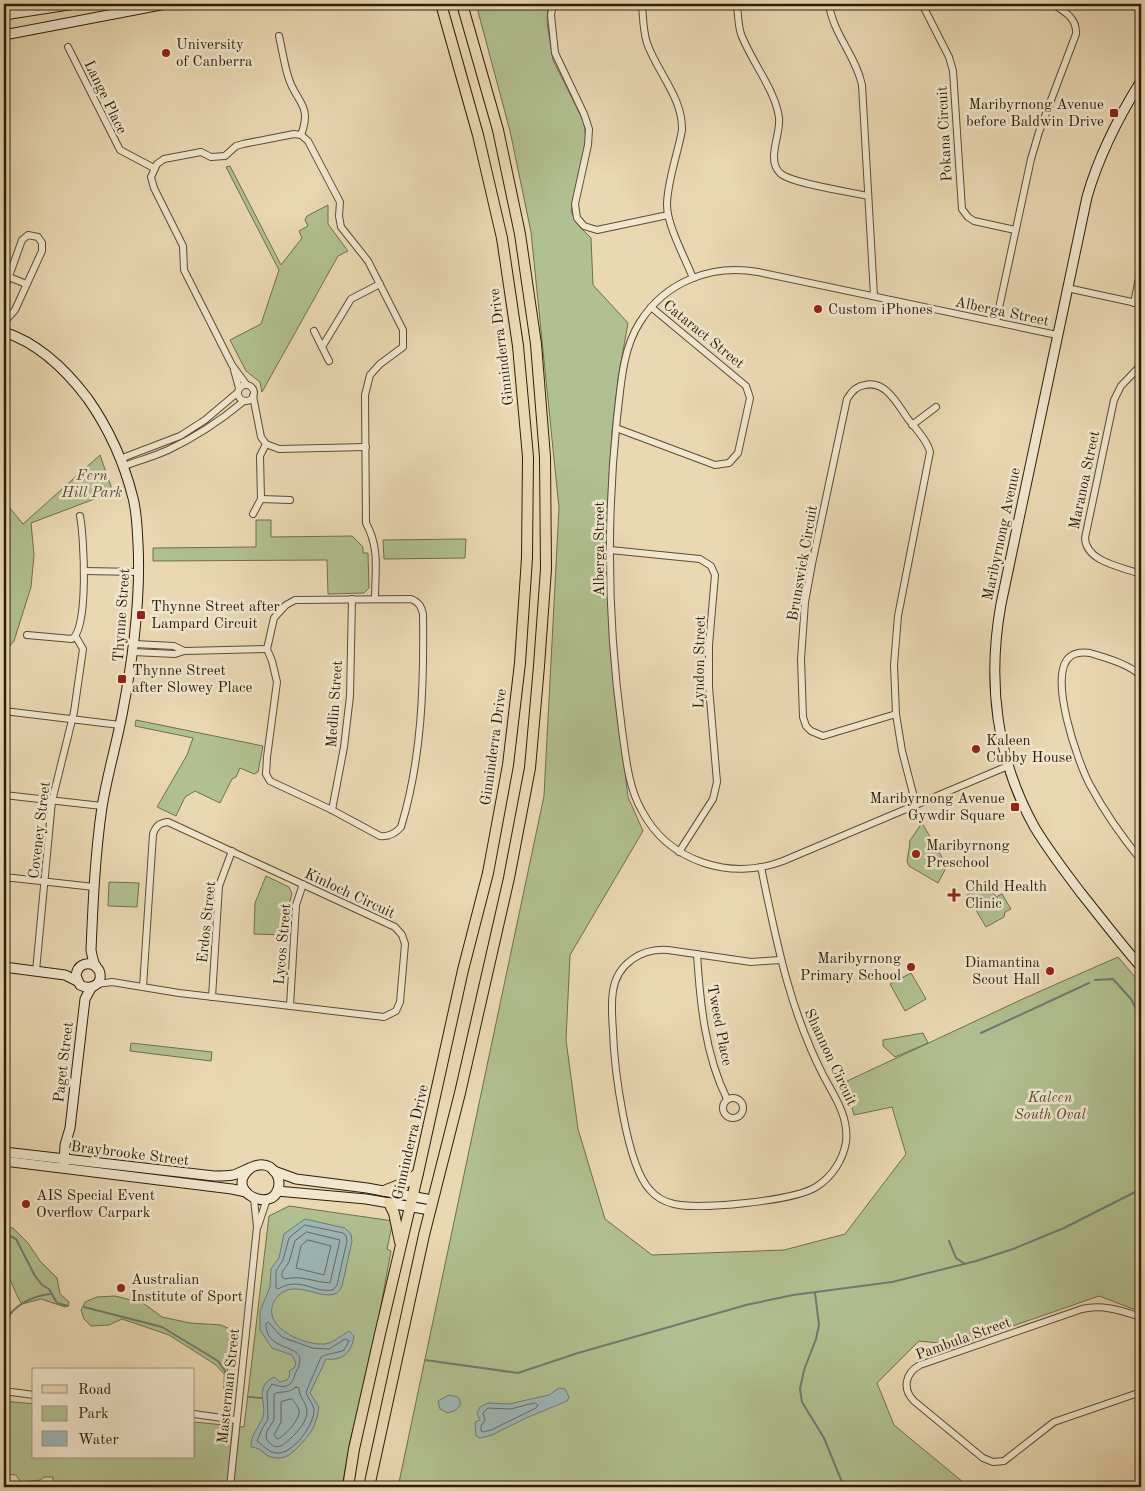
<svg xmlns="http://www.w3.org/2000/svg" width="1145" height="1491" font-family="'Old Standard TT',serif">
  <style>
    .green { fill: #b1c091; stroke: #6e6f4e }
    .water { fill: #9db7b8; stroke: #707a72 }
    .lines { fill: none; stroke-linecap: round; stroke-linejoin: round }
    .shore { stroke: #646a61; stroke-width: 1 }
    .stream { stroke: #707a72; stroke-width: 2 }
    .street-casing { stroke: #5c4c34; stroke-width: 8 }
    .secondary-casing { stroke: #2c1e0a; stroke-width: 11 }
    .primary-casing { stroke: #2c1e0a; stroke-width: 12 }
    .street { stroke: #f1e6ce; stroke-width: 6 }
    .secondary { stroke: #f1e6ce; stroke-width: 9 }
    .primary { stroke: #ead8b3; stroke-width: 10 }
    .poi-dot { fill: #8f2418; stroke: #f1e6ce; stroke-width: 2 }
    .labels { text-anchor: middle; stroke-width: 5; stroke-linejoin: round; paint-order: stroke }
    .poi-label { font-size: 15px; fill: #2c1e0a; stroke: #f1e6ce; text-anchor: start }
    .street-label { font-size: 15px; fill: #2c1e0a; stroke: #f1e6ce }
    .park-label { font-size: 15px; font-style: italic; fill: #544f32; stroke: #f1e6ce }
  </style>
  <rect width="100%" height="100%" fill="#ead8b3"/>
  <filter id="stains"><feTurbulence type="fractalNoise" baseFrequency=".004" numOctaves="4"/><feColorMatrix values="0 0 0 0 .2 0 0 0 0 .09 0 0 0 0 .02 0 0 0 .5 -.17"/></filter>
  <radialGradient id="worn" r=".72"><stop offset=".6" stop-color="#630" stop-opacity="0"/><stop offset="1" stop-color="#630" stop-opacity=".3"/></radialGradient>
  <g class="green">
    <path d="M476,4H548L547,22L553,60L584,122L586,140L571,212L579,226L591,238L593,285L628,323L618,379L612,432L607,523L626,781L628,797L643,831L570,955L566,1040L578,1129L605,1219L652,1255L784,1250L845,1234L906,1154L892,1107L854,1115L845,1082L1027,997L1118,957L1141,984V1007L1139,1009L1141,1012V1307L1133,1309L1099,1296L958,1345L919,1341L877,1383L894,1425L969,1487H421V1484L398,1487L544,796L559,508L531,232L510,131Z"/>
    <path d="M230,166L281,265L302,238L299,231L308,226L305,220L307,216L328,205V224L348,251L338,256L262,392L260,382L246,371L230,340L261,324L279,270L226,167Z"/>
    <path d="M100,455L113,492L31,523L34,555L31,587L14,641L4,653V501L23,524Z"/>
    <path d="M256,520H271V537L352,536L363,547V553H368L369,588L364,593L328,594L327,560L153,561V548L256,547Z"/>
    <path d="M466,539L465,558L384,559L383,540Z"/>
    <path d="M136,720L263,746L258,772L254,774L240,768L236,777L232,779L220,803L195,791L185,797L176,816L157,807L187,755L193,738L135,726Z"/>
    <path d="M922,823L947,866L938,883L909,866L907,861L910,843L909,842Z"/>
    <path d="M266,876L289,887L292,894L287,911L285,935L254,934L255,903Z"/>
    <path d="M109,882L139,883L137,907L108,906Z"/>
    <path d="M988,883L996,897L1002,894L1011,909L1005,912L1004,917L986,927L967,895Z"/>
    <path d="M911,973L926,999L905,1011L890,984Z"/>
    <path d="M923,1033L928,1043L895,1057L883,1046V1040Z"/>
    <path d="M131,1043L212,1052L211,1061L130,1051Z"/>
    <path d="M289,1206L393,1221L387,1249L391,1251L374,1343L350,1442L342,1487H52L53,1477H44L41,1480L21,1482L16,1475L4,1474V1401L34,1404V1457H194V1422L244,1427L269,1216Z"/>
    <path d="M4,1228H13L28,1243L40,1261L57,1278L60,1294L69,1302L68,1306L65,1307L41,1299L22,1304C14,1293 13,1281 4,1271Z"/>
    <path d="M115,1296L143,1303L162,1317L190,1323L221,1325L232,1330L227,1374L225,1375L216,1365L169,1335L122,1319L109,1325L91,1326L84,1319L81,1310L85,1302L97,1297Z"/>
  </g>
  <g class="water">
    <path d="M305,1219L345,1228L351,1234L352,1241L342,1286C333,1310 298,1276 279,1295C253,1323 302,1346 325,1344C333,1343 342,1335 349,1331L354,1336C352,1352 343,1361 326,1359L310,1393L319,1407C316,1426 312,1433 298,1447C291,1454 286,1459 275,1458C262,1456 264,1448 251,1447C250,1437 258,1428 262,1419C269,1406 252,1388 274,1377L280,1382L287,1380L290,1375L289,1371L294,1368L296,1363L292,1355L272,1348L260,1330V1311L270,1287L271,1269L279,1258L284,1234Z"/>
    <path d="M559,1388L565,1389L569,1397L567,1401L526,1418L492,1435L480,1438L476,1436L475,1422L480,1420L477,1414L480,1407L488,1403L509,1404L549,1395Z"/>
    <path d="M449,1395L458,1397L461,1404L456,1410L448,1413L440,1409L438,1401Z"/>
  </g>
  <g class="lines">
    <g class="shore">
      <path d="M305,1225L343,1233L346,1236L347,1241L337,1285L333,1290C312,1293 301,1276 278,1289L276,1288V1271L283,1260L289,1238Z"/>
      <path d="M307,1232L340,1240L330,1283C314,1282 301,1275 285,1279L282,1277V1272L289,1262L295,1241Z"/>
      <path d="M308,1240L331,1246L324,1275L296,1268L301,1246Z"/>
      <path d="M268,1322L282,1337L312,1348L329,1349L345,1339L349,1341L344,1350C338,1353 325,1354 321,1357L306,1392C307,1398 313,1403 314,1409C315,1424 293,1455 276,1453C268,1452 263,1445 257,1441L262,1429L268,1419L267,1392L272,1384C279,1386 285,1389 291,1383C294,1380 294,1376 296,1372C314,1340 265,1356 266,1324Z"/>
      <path d="M296,1387L299,1388C299,1398 307,1403 307,1411C307,1422 298,1431 291,1438C281,1447 275,1452 266,1438L267,1431L274,1420V1394C281,1390 286,1395 296,1387Z"/>
      <path d="M292,1399C294,1402 298,1406 299,1410C301,1419 284,1437 277,1439L274,1435L281,1422V1402Z"/>
      <path d="M535,1403L538,1405L536,1408L491,1430L483,1432L481,1431V1426L485,1420L483,1413L488,1408L510,1409Z"/>
    </g>
    <g class="stream">
      <path d="M1095,980L1113,979L1131,999L1136,1009L1141,1016"/>
      <path d="M981,1033L1089,983"/>
      <path d="M4,1237L10,1236L16,1239L35,1276L42,1285L49,1289L57,1303L68,1306"/>
      <path d="M949,1241L956,1258L965,1264"/>
      <path d="M815,1293L819,1325L816,1339L804,1370L800,1389L802,1402L824,1438L844,1487"/>
      <path d="M84,1307L162,1327L218,1361L225,1371L224,1391L227,1394"/>
      <path d="M4,1323C13,1306 31,1296 50,1294"/>
      <path d="M425,1360L518,1373L578,1353L746,1305L793,1295L892,1282L976,1261L1013,1249L1064,1228L1141,1189"/>
      <path d="M249,1397L262,1398"/>
    </g>
    <g class="street-casing">
      <g id="street">
        <path d="M553,4L551,15L555,53L584,114L589,129L588,145L575,204L577,218L584,226L597,230L668,215"/>
        <path d="M642,4C643,16 643,31 647,43C657,72 683,98 682,130C678,153 667,182 667,205C667,225 685,258 693,278"/>
        <path d="M737,4C738,14 738,25 741,34C751,61 776,91 779,118C781,135 766,159 780,173C789,183 851,192 868,196"/>
        <path d="M829,4C833,34 856,56 862,85L874,296"/>
        <path d="M922,4L949,57L953,71L962,209L968,217L974,221L1015,230"/>
        <path d="M279,36C282,49 284,63 288,76C295,102 313,104 301,135"/>
        <path d="M68,47L120,150L154,168"/>
        <path d="M9,277L26,284"/>
        <path d="M1067,288L1141,304"/>
        <path d="M4,290L22,240L28,235L38,237L42,243V251L15,310L6,320L4,324"/>
        <path d="M1134,303L1141,268"/>
        <path d="M996,322L1031,159L1039,132L1076,34C1077,18 1065,12 1053,4"/>
        <path d="M314,331L329,361"/>
        <path d="M322,347L351,299L380,284"/>
        <path d="M1141,365L1121,386L1114,400L1085,538C1086,562 1122,567 1141,574"/>
        <path d="M234,370L239,388"/>
        <path d="M246,384L232,365L184,270L183,246L154,188L151,177L157,164L164,159L201,152L211,157L225,156L236,146L243,144L294,134L301,135L308,141L340,202L339,216L341,227L368,261L403,330V347L380,364L370,375L365,395L366,523C380,549 375,570 375,599"/>
        <circle cx="246" cy="393" r="8"/>
        <path d="M237,393L205,420L180,436L125,457L122,462L127,465C141,460 155,456 168,450C196,437 220,421 244,401"/>
        <path d="M253,396L261,437L266,444L279,449L366,447"/>
        <path d="M912,425L936,407"/>
        <path d="M616,428L715,465L729,463L738,453L750,398L746,386L651,307"/>
        <path d="M261,499L290,500"/>
        <path d="M253,514L261,499L260,456L266,444"/>
        <path d="M610,550L700,559L711,566L715,575L709,645V687L717,782L713,799L679,852"/>
        <path d="M84,571L139,572"/>
        <path d="M411,599C419,602 421,606 423,614C424,686 422,758 401,827C395,834 389,837 380,836L332,810L270,781L266,774L267,757L277,682L272,661L267,649L274,618L286,605L295,600Z"/>
        <path d="M27,635L72,639C89,629 84,536 80,516"/>
        <path d="M134,644L174,646L184,651"/>
        <path d="M133,652L175,654L184,651L267,649"/>
        <path d="M1141,676C1129,664 1106,658 1090,653C1083,652 1077,652 1071,656C1046,672 1078,763 1090,785C1104,811 1122,837 1141,860"/>
        <path d="M4,711L120,725"/>
        <path d="M896,714L894,665L898,616L930,452C927,440 916,429 908,419C898,405 886,380 865,385C856,386 851,392 847,399L812,564L805,602L801,659L803,717L806,726L811,731L823,736L896,714L902,751L916,805"/>
        <path d="M1008,766L783,861C731,881 669,862 642,811C628,787 626,757 622,730C608,627 606,522 617,418C621,386 622,350 640,322C666,281 712,264 758,272L1057,335"/>
        <path d="M4,795L102,806"/>
        <path d="M332,810L344,747L350,696L352,599"/>
        <path d="M761,867C776,940 789,1008 823,1075C834,1096 849,1116 846,1142C843,1160 832,1177 816,1187C793,1201 700,1210 674,1204C665,1202 656,1197 650,1190C626,1165 614,1066 613,1031C612,1018 611,1004 613,991C617,964 641,948 668,950L751,962L780,960"/>
        <path d="M4,877L94,887"/>
        <path d="M697,954C700,1002 705,1055 727,1099"/>
        <path d="M36,971L52,801L74,712L83,649L76,637"/>
        <path d="M97,984L112,982L179,993L384,1017L396,1011L400,1002L405,944L402,935L395,927L168,822C159,823 156,826 153,834L143,987"/>
        <path d="M212,997L219,886L232,851"/>
        <path d="M290,1006L296,905L303,884"/>
        <circle cx="733" cy="1108" r="10"/>
        <path d="M258,1226L267,1199"/>
        <path d="M1141,1317C1122,1311 1103,1304 1082,1309L920,1365C905,1373 902,1389 914,1401L983,1458L993,1462L1004,1461L1054,1422L1141,1392"/>
        <path d="M1141,1331V1338"/>
        <path d="M4,1391L34,1395"/>
        <path d="M194,1414L236,1420"/>
        <path d="M230,1487L257,1227L254,1199"/>
      </g>
    </g>
    <g class="secondary-casing">
      <g id="secondary">
        <path d="M4,15L75,4"/>
        <path d="M4,35L166,4"/>
        <path d="M1141,81C1118,118 1099,155 1087,197L1001,604C987,681 996,759 1035,828C1049,851 1065,872 1081,893C1101,918 1120,943 1141,967"/>
        <path d="M4,332C38,343 67,371 88,399C109,429 124,462 133,498C137,513 137,528 138,543C141,601 133,659 122,715C116,746 107,776 102,807C95,855 93,903 91,950C92,955 93,962 96,967C99,971 99,968 100,974C102,986 89,990 80,985L76,976C77,965 86,961 96,966"/>
        <path d="M4,967L65,975L77,981"/>
        <path d="M4,1152L214,1176C220,1176 227,1176 233,1175C245,1172 257,1160 270,1167C275,1171 279,1177 279,1183C278,1218 219,1191 252,1167"/>
        <path d="M4,1161L232,1189L246,1192"/>
        <path d="M64,1165L65,1145L70,1128L85,999L91,988"/>
        <path d="M274,1171L296,1179L367,1188L432,1200"/>
        <path d="M277,1191L366,1199L430,1210"/>
      </g>
    </g>
    <g class="primary-casing">
      <g id="primary">
        <path d="M384,1191L409,1181L418,1173"/>
        <path d="M389,1203L394,1213L400,1242"/>
        <path d="M348,1487L354,1449L380,1334L418,1173L463,970L488,873L508,765L520,663L527,558L528,457L518,346L502,238L478,135L441,4"/>
        <path d="M369,1487L424,1235L460,1093L509,878L530,768L539,666L546,569L545,457L536,344L520,234L498,130L462,4"/>
      </g>
    </g>
    <use href="#street" class="street"/>
    <use href="#secondary" class="secondary"/>
    <use href="#primary" class="primary"/>
  </g>
  <g class="poi-dot">
    <circle cx="166" cy="53" r="5"/>
    <rect x="1109" y="108" width="10" height="10" rx="2.5"/>
    <circle cx="818" cy="309" r="5"/>
    <rect x="136" y="610" width="10" height="10" rx="2.5"/>
    <rect x="117" y="674" width="10" height="10" rx="2.5"/>
    <circle cx="976" cy="749" r="5"/>
    <rect x="1010" y="802" width="10" height="10" rx="2.5"/>
    <circle cx="916" cy="854" r="5"/>
    <path d="M951.5 887.5h5v5h5v5h-5v5h-5v-5h-5v-5h5z"/>
    <circle cx="911" cy="967" r="5"/>
    <circle cx="1050" cy="971" r="5"/>
    <circle cx="26" cy="1204" r="5"/>
    <circle cx="121" cy="1288" r="5"/>
  </g>
  <g class="labels">
    <g class="poi-label">
      <text x="176" y="49">University<tspan x="176" dy="17">of Canberra</tspan></text>
      <text x="1104" y="109" text-anchor="end">Maribyrnong Avenue<tspan x="1104" dy="17">before Baldwin Drive</tspan></text>
      <text x="828" y="314">Custom iPhones</text>
      <text x="151" y="611">Thynne Street after<tspan x="151" dy="17">Lampard Circuit</tspan></text>
      <text x="132" y="675">Thynne Street<tspan x="132" dy="17">after Slowey Place</tspan></text>
      <text x="986" y="745">Kaleen<tspan x="986" dy="17">Cubby House</tspan></text>
      <text x="1005" y="803" text-anchor="end">Maribyrnong Avenue<tspan x="1005" dy="17">Gywdir Square</tspan></text>
      <text x="926" y="850">Maribyrnong<tspan x="926" dy="17">Preschool</tspan></text>
      <text x="965" y="891">Child Health<tspan x="965" dy="17">Clinic</tspan></text>
      <text x="901" y="963" text-anchor="end">Maribyrnong<tspan x="901" dy="17">Primary School</tspan></text>
      <text x="1040" y="967" text-anchor="end">Diamantina<tspan x="1040" dy="17">Scout Hall</tspan></text>
      <text x="36" y="1200">AIS Special Event<tspan x="36" dy="17">Overflow Carpark</tspan></text>
      <text x="131" y="1284">Australian<tspan x="131" dy="17">Institute of Sport</tspan></text>
    </g>
    <g class="street-label">
      <text transform="translate(106 97) rotate(64)" y="5">Lange Place</text>
      <text transform="translate(944 134) rotate(-93)" y="5">Pokana Circuit</text>
      <text transform="translate(1002 311) rotate(12)" y="5">Alberga Street</text>
      <text transform="translate(704 334) rotate(39)" y="5">Cataract Street</text>
      <text transform="translate(501 347) rotate(-97)" y="5">Ginninderra Drive</text>
      <text transform="translate(1084 480) rotate(-78)" y="5">Maranoa Street</text>
      <text transform="translate(1001 534) rotate(-78)" y="5">Maribyrnong Avenue</text>
      <text transform="translate(599 549) rotate(-90)" y="5">Alberga Street</text>
      <text transform="translate(802 563) rotate(-80)" y="5">Brunswick Circuit</text>
      <text transform="translate(121 615) rotate(-86)" y="5">Thynne Street</text>
      <text transform="translate(699 662) rotate(-89)" y="5">Lyndon Street</text>
      <text transform="translate(334 704) rotate(-86)" y="5">Medlin Street</text>
      <text transform="translate(493 747) rotate(-82)" y="5">Ginninderra Drive</text>
      <text transform="translate(39 830) rotate(-83)" y="5">Coveney Street</text>
      <text transform="translate(350 893) rotate(25)" y="5">Kinloch Circuit</text>
      <text transform="translate(206 922) rotate(-84)" y="5">Erdos Street</text>
      <text transform="translate(282 944) rotate(-85)" y="5">Lycos Street</text>
      <text transform="translate(720 1025) rotate(79)" y="5">Tweed Place</text>
      <text transform="translate(831 1057) rotate(65)" y="5">Shannon Circuit</text>
      <text transform="translate(63 1062) rotate(-83)" y="5">Paget Street</text>
      <text transform="translate(410 1142) rotate(-77)" y="5">Ginninderra Drive</text>
      <text transform="translate(130 1153) rotate(7)" y="5">Braybrooke Street</text>
      <text transform="translate(963 1338) rotate(-20)" y="5">Pambula Street</text>
      <text transform="translate(228 1386) rotate(-84)" y="5">Masterman Street</text>
    </g>
    <g class="park-label">
      <text x="92" y="480">Fern<tspan x="92" dy="17">Hill Park</tspan></text>
      <text x="1050" y="1102">Kaleen<tspan x="1050" dy="17">South Oval</tspan></text>
    </g>
  </g>
  <rect width="1145" height="1491" fill="none" stroke="#ead8b3" stroke-width="20"/>
  <rect x="5" y="5" width="1135" height="1481" fill="none" stroke="#2c1e0a" stroke-width="2.5"/>
  <rect x="10" y="10" width="1125" height="1471" fill="none" stroke="#2c1e0a"/>
  <rect x="32" y="1368" width="162" height="90" fill="#f1e6ce" stroke="#a29680"/>
  <rect x="42" y="1385" width="25" height="8" fill="#ead8b3" stroke="#a29680"/>
  <text x="78" y="1394" font-size="15" fill="#2c1e0a">Road</text>
  <rect x="42" y="1406" width="25" height="15" fill="#b1c091" stroke="#a29680"/>
  <text x="78" y="1418" font-size="15" fill="#2c1e0a">Park</text>
  <rect x="42" y="1431" width="25" height="15" fill="#9db7b8" stroke="#a29680"/>
  <text x="78" y="1444" font-size="15" fill="#2c1e0a">Water</text>
  <rect width="100%" height="100%" filter="url(#stains)"/>
  <rect width="100%" height="100%" fill="url(#worn)"/>
</svg>
